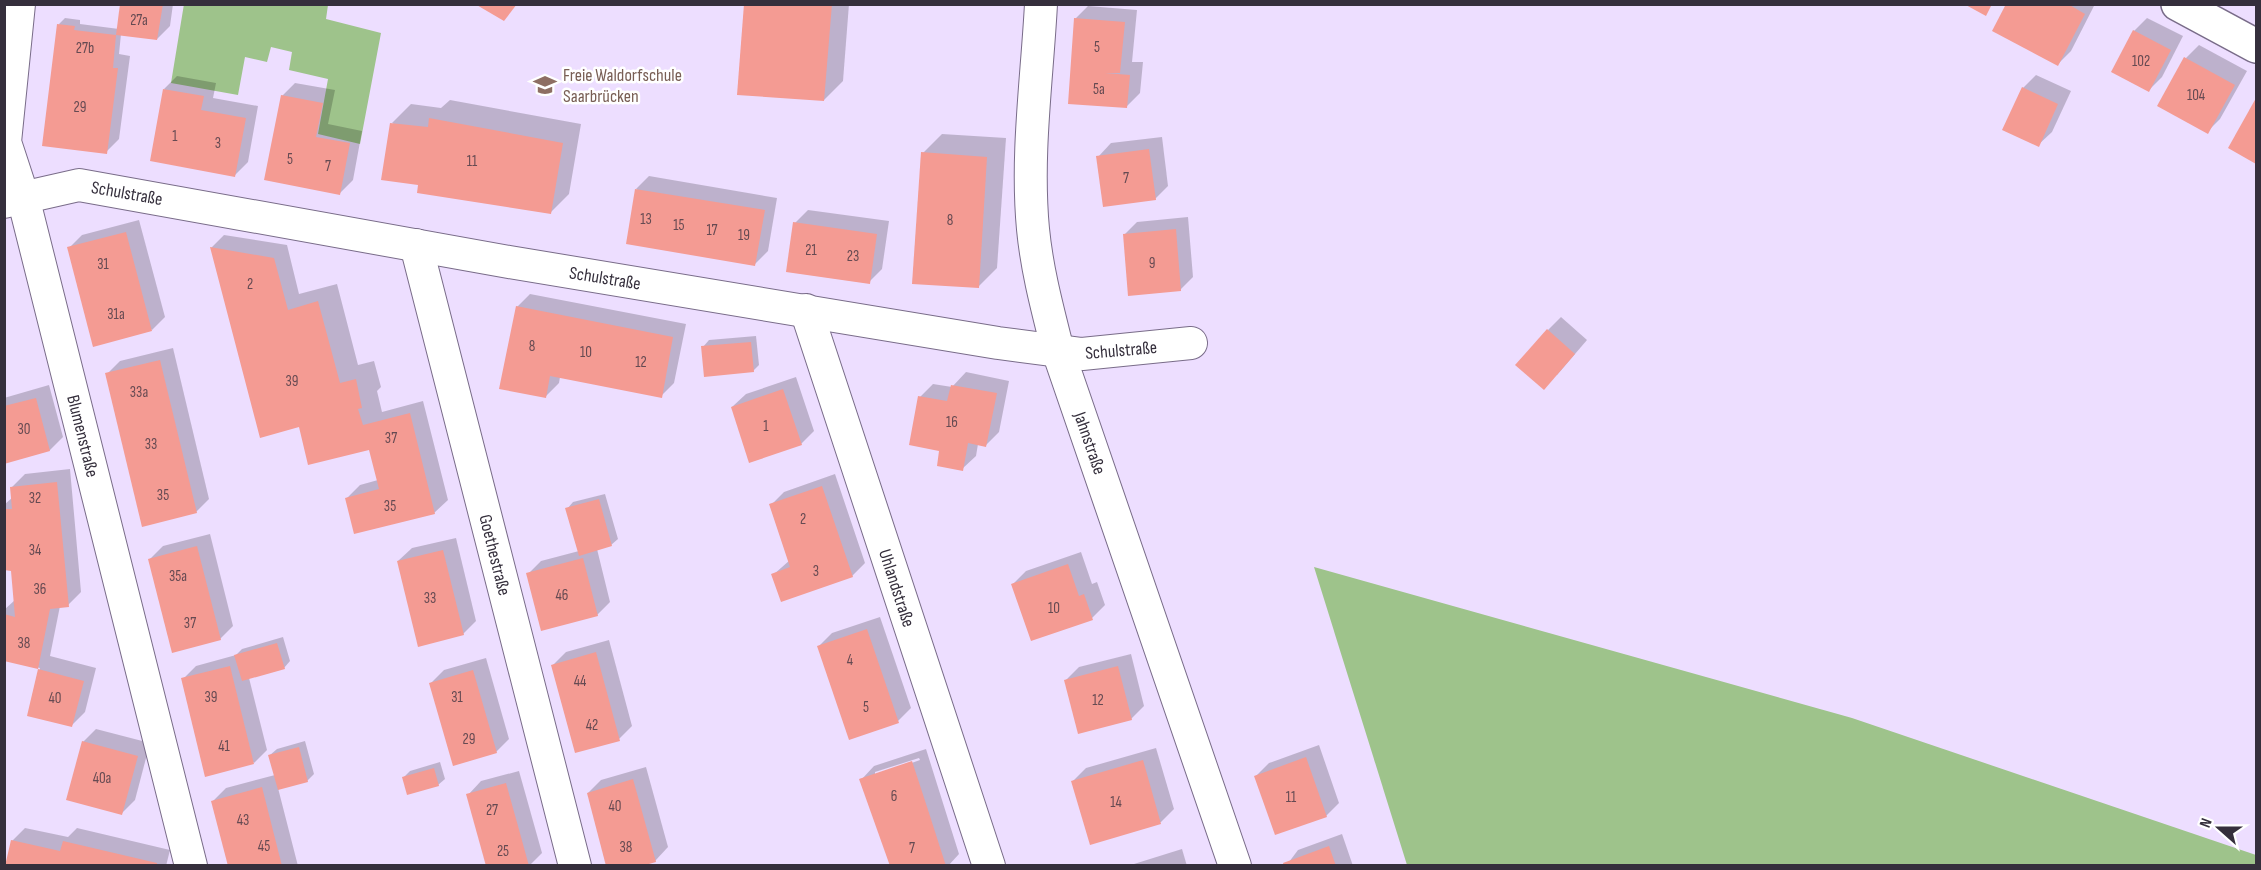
<svg xmlns="http://www.w3.org/2000/svg" width="2261" height="870" font-family="'Sofia Sans Condensed',sans-serif">
  <style>
    .green { fill: #9ec38b }
    .shadow { fill: #0003; fill-rule: evenodd }
    .building { fill: #f49b93 }
    .lines { fill: none; stroke-linecap: round; stroke-linejoin: round }
    .minor-casing { stroke: #796c89; stroke-width: 34 }
    .tertiary-casing { stroke: #796c89; stroke-width: 36 }
    .minor { stroke: #fff; stroke-width: 32 }
    .tertiary { stroke: #fff; stroke-width: 33 }
    .labels { text-anchor: middle; stroke-width: 5; stroke-linejoin: round; paint-order: stroke }
    .number-label { font-size: 15px; fill: #654a52 }
    .education-label { font-size: 18px; fill: #785e54; stroke: #fff; text-anchor: start }
    .street-label { font-size: 18px; fill: #352f3c; stroke: #fff }
  </style>
  <rect width="100%" height="100%" fill="#eddeff"/>
  <g class="green">
    <path d="M184,4L328,5L326,19L381,33L360,144L318,134L328,79L289,70L292,52L271,47L267,62L245,57L238,95L171,83Z"/>
    <path d="M1314,567L1852,718L2256,855V865H1407Z"/>
  </g>
  <g class="shadow">
    <path d="M121,4H173L170,26L157,39L121,34L119,54L130,56L119,139L106,152L59,24L65,18L80,20V24L119,29Z"/>
    <path d="M745,4H849L843,81L824,100Z"/>
    <path d="M2007,4H2095L2071,51L2058,64Z"/>
    <path d="M1088,6L1137,10L1132,62H1143L1140,93L1127,106L1070,102L1075,19Z"/>
    <path d="M2147,18L2183,36L2162,77L2149,90L2134,31Z"/>
    <path d="M2199,45L2247,71L2220,119L2207,132L2186,58Z"/>
    <path d="M2036,75L2071,91L2052,132L2038,145L2023,88Z"/>
    <path d="M177,76L216,83L213,98L258,106L248,162L235,175L164,89Z"/>
    <path d="M295,83L335,90L328,124L362,131L353,180L340,193L282,96Z"/>
    <path d="M450,100L581,124L569,194L550,213L392,123L411,104L441,108Z"/>
    <path d="M2256,101V162L2230,147Z"/>
    <path d="M942,134L1006,138L997,268L978,287L923,153Z"/>
    <path d="M1162,137L1168,186L1155,199L1098,157L1111,143Z"/>
    <path d="M649,176L777,198L768,251L755,264L636,189Z"/>
    <path d="M808,210L889,221L882,269L869,282L795,223Z"/>
    <path d="M1188,217L1193,277L1180,290L1124,235L1137,222Z"/>
    <path d="M139,220L165,317L152,330L69,248L82,235Z"/>
    <path d="M224,235L287,245L299,294L337,284L358,365L374,361L381,387L377,391L382,412L423,401L448,500L434,513L347,498L360,485L378,480L370,447L300,426L211,248Z"/>
    <path d="M530,294L686,324L674,383L661,396L560,377L559,383L546,396L517,307Z"/>
    <path d="M1561,317L1587,340L1557,375L1548,330Z"/>
    <path d="M756,336L759,365L753,371L703,347L709,340Z"/>
    <path d="M173,348L209,499L196,512L107,374L120,361Z"/>
    <path d="M966,372L1009,381L999,432L986,445L978,444L976,456L962,469L941,449L920,397L933,384L952,387Z"/>
    <path d="M796,377L814,431L801,444L732,407L746,394Z"/>
    <path d="M49,385L63,437L50,450L4,462V398Z"/>
    <path d="M70,469L81,592L68,605L60,606L50,656L96,668L85,712L72,725L28,715L40,668L4,660V610L15,600L12,570L4,568V505L13,497L12,487L25,474Z"/>
    <path d="M835,474L865,563L852,576L773,575L790,560L771,505L784,492Z"/>
    <path d="M605,494L618,539L611,545L597,549L610,602L597,615L528,574L541,561L579,551L567,509L573,502Z"/>
    <path d="M210,534L233,626L220,639L150,559L163,546Z"/>
    <path d="M456,538L476,621L463,634L398,561L412,548Z"/>
    <path d="M1081,552L1092,584L1097,582L1105,605L1092,618L1013,584L1026,571Z"/>
    <path d="M880,617L911,708L898,721L819,646L832,633Z"/>
    <path d="M283,637L290,661L284,668L249,678L267,750L254,763L183,679L196,666L236,655L242,649Z"/>
    <path d="M609,640L632,726L619,739L553,665L566,652Z"/>
    <path d="M1131,654L1144,706L1131,719L1066,680L1079,667Z"/>
    <path d="M486,658L509,739L496,752L431,683L444,670Z"/>
    <path d="M96,729L150,743L135,800L122,813L83,742Z"/>
    <path d="M305,741L314,774L307,781L278,788L298,866H230L213,801L226,788L275,775L270,755L277,749Z"/>
    <path d="M1319,745L1339,803L1326,816L1256,776L1269,763Z"/>
    <path d="M1156,748L1174,809L1161,822L1091,843L1073,781L1086,768Z"/>
    <path d="M926,749L959,854L948,866H891L861,780L874,766ZM919,758L920,760L875,776V772Z"/>
    <path d="M440,762L445,779L438,785L404,777L410,771Z"/>
    <path d="M646,767L668,847L655,861L588,793L601,780Z"/>
    <path d="M519,771L542,853L529,866H487L468,795L481,781Z"/>
    <path d="M25,828L68,837L77,828L170,850L166,866H7L12,841Z"/>
    <path d="M1342,834L1353,866H1286L1298,850Z"/>
    <path d="M1182,849L1187,866H1132L1134,864Z"/>
  </g>
  <g class="building">
    <path d="M120,4H163L157,40L116,35Z"/>
    <path d="M475,4H517L504,21Z"/>
    <path d="M744,4H832L824,101L737,95Z"/>
    <path d="M1964,4H1992L1986,16Z"/>
    <path d="M2006,4H2068L2085,14L2058,66L1992,31Z"/>
    <path d="M1074,18L1125,22L1120,73H1105L1130,75L1127,108L1068,104Z"/>
    <path d="M57,24L75,26L74,30L116,35L113,68H118L107,154L42,146Z"/>
    <path d="M2133,30L2171,50L2149,92L2111,72Z"/>
    <path d="M2184,57L2235,85L2208,134L2157,106Z"/>
    <path d="M2022,87L2058,104L2039,147L2002,130Z"/>
    <path d="M163,89L204,96L201,110L246,118L235,177L150,161Z"/>
    <path d="M281,95L323,103L316,137L350,143L340,195L264,180Z"/>
    <path d="M2256,98V164L2228,148Z"/>
    <path d="M429,118L563,143L551,214L417,193L418,185L381,180L390,123L428,127Z"/>
    <path d="M1149,149L1156,200L1103,207L1096,156Z"/>
    <path d="M921,152L987,157L979,288L912,284Z"/>
    <path d="M635,189L765,210L755,266L626,244Z"/>
    <path d="M793,222L877,234L870,284L786,272Z"/>
    <path d="M1176,229L1181,291L1128,296L1123,234Z"/>
    <path d="M126,232L152,331L93,347L67,247Z"/>
    <path d="M210,247L274,258L288,310L318,301L340,383L356,379L362,408L358,409L363,425L410,413L435,514L354,534L345,498L379,489L369,450L308,465L299,427L260,438Z"/>
    <path d="M516,306L673,337L662,398L550,376L546,398L499,389Z"/>
    <path d="M1547,329L1575,354L1544,390L1515,365Z"/>
    <path d="M751,342L754,372L704,377L701,346Z"/>
    <path d="M160,360L197,513L142,527L105,373Z"/>
    <path d="M951,385L997,393L986,447L968,443L963,471L937,466L939,451L909,445L918,396L947,401Z"/>
    <path d="M783,389L802,445L749,463L731,407Z"/>
    <path d="M36,398L50,451L4,464V406Z"/>
    <path d="M57,482L69,607L50,609L38,669L4,661V614L15,617L11,571L4,570V509H12L10,487Z"/>
    <path d="M822,486L853,577L781,602L771,574L790,567L769,504Z"/>
    <path d="M599,499L612,546L579,556L565,508Z"/>
    <path d="M197,546L221,640L172,653L148,559Z"/>
    <path d="M443,550L464,635L418,647L397,561Z"/>
    <path d="M583,558L598,616L541,631L526,573Z"/>
    <path d="M1068,564L1079,596L1084,594L1093,620L1031,641L1011,584Z"/>
    <path d="M867,629L899,723L849,740L817,646Z"/>
    <path d="M277,643L285,669L242,681L234,655Z"/>
    <path d="M596,652L620,741L575,753L551,665Z"/>
    <path d="M230,666L254,764L205,777L181,678Z"/>
    <path d="M1118,666L1132,720L1078,734L1064,680Z"/>
    <path d="M38,669L84,681L72,727L27,716Z"/>
    <path d="M473,670L497,753L453,766L429,683Z"/>
    <path d="M82,741L138,756L122,815L66,800Z"/>
    <path d="M299,747L308,782L278,790L268,755Z"/>
    <path d="M1306,757L1327,817L1275,835L1254,776Z"/>
    <path d="M1143,760L1161,824L1090,845L1071,781Z"/>
    <path d="M912,761L929,813L946,866H890L859,779Z"/>
    <path d="M434,768L439,786L407,795L402,777Z"/>
    <path d="M633,779L656,862L642,866H606L587,793Z"/>
    <path d="M506,783L518,826L529,866H486L466,794Z"/>
    <path d="M262,787L282,866H228L211,801Z"/>
    <path d="M11,840L60,851L63,841L157,863V866H5Z"/>
    <path d="M1329,846L1336,866H1284L1283,863Z"/>
  </g>
  <g class="lines">
    <g class="minor-casing">
      <g id="minor">
        <path d="M19,4L5,142L23,197L191,866"/>
        <path d="M1041,4C1037,79 1026,155 1033,229C1037,271 1048,311 1058,351L1235,866"/>
        <path d="M4,202L79,185L509,262L998,343L1082,354L1191,343"/>
        <path d="M416,245L575,866"/>
        <path d="M806,310L989,866"/>
      </g>
    </g>
    <g class="tertiary-casing">
      <path id="tertiary" d="M2178,4L2256,46"/>
    </g>
    <use href="#minor" class="minor"/>
    <use href="#tertiary" class="tertiary"/>
  </g>
  <defs>
    <g id="school-bare" transform="scale(1.8)"><path d="M0-5L7-2L0 1L-7-2ZM-4 1L0 2.5L4 1V4Q0 6-4 4Z" fill="#8d6e63" stroke="#fff" stroke-width="2.5" paint-order="stroke"/></g>
  </defs>
  <g fill-rule="evenodd">
    <use href="#school-bare" x="545" y="85"/>
  </g>
  <g class="labels">
    <g class="number-label">
      <text x="139" y="25">27a</text>
      <text x="1097" y="52">5</text>
      <text x="85" y="53">27b</text>
      <text x="2141" y="66">102</text>
      <text x="1099" y="94">5a</text>
      <text x="2196" y="100">104</text>
      <text x="80" y="112">29</text>
      <text x="175" y="141">1</text>
      <text x="218" y="148">3</text>
      <text x="290" y="164">5</text>
      <text x="472" y="166">11</text>
      <text x="328" y="171">7</text>
      <text x="1126" y="183">7</text>
      <text x="646" y="224">13</text>
      <text x="950" y="225">8</text>
      <text x="679" y="230">15</text>
      <text x="712" y="235">17</text>
      <text x="744" y="240">19</text>
      <text x="811" y="255">21</text>
      <text x="853" y="261">23</text>
      <text x="1152" y="268">9</text>
      <text x="103" y="269">31</text>
      <text x="250" y="289">2</text>
      <text x="116" y="319">31a</text>
      <text x="532" y="351">8</text>
      <text x="586" y="357">10</text>
      <text x="641" y="367">12</text>
      <text x="292" y="386">39</text>
      <text x="139" y="397">33a</text>
      <text x="952" y="427">16</text>
      <text x="766" y="431">1</text>
      <text x="24" y="434">30</text>
      <text x="391" y="443">37</text>
      <text x="151" y="449">33</text>
      <text x="163" y="500">35</text>
      <text x="35" y="503">32</text>
      <text x="390" y="511">35</text>
      <text x="803" y="524">2</text>
      <text x="35" y="555">34</text>
      <text x="816" y="576">3</text>
      <text x="178" y="581">35a</text>
      <text x="40" y="594">36</text>
      <text x="562" y="600">46</text>
      <text x="430" y="603">33</text>
      <text x="1054" y="613">10</text>
      <text x="190" y="628">37</text>
      <text x="24" y="648">38</text>
      <text x="850" y="665">4</text>
      <text x="580" y="686">44</text>
      <text x="211" y="702">39</text>
      <text x="457" y="702">31</text>
      <text x="55" y="703">40</text>
      <text x="1098" y="705">12</text>
      <text x="866" y="712">5</text>
      <text x="592" y="730">42</text>
      <text x="469" y="744">29</text>
      <text x="224" y="751">41</text>
      <text x="102" y="783">40a</text>
      <text x="894" y="801">6</text>
      <text x="1291" y="802">11</text>
      <text x="1116" y="807">14</text>
      <text x="615" y="811">40</text>
      <text x="492" y="815">27</text>
      <text x="243" y="825">43</text>
      <text x="264" y="851">45</text>
      <text x="626" y="852">38</text>
      <text x="912" y="853">7</text>
      <text x="503" y="856">25</text>
    </g>
    <g class="education-label">
      <text x="563" y="81">Freie Waldorfschule<tspan x="563" dy="21">Saarbrücken</tspan></text>
    </g>
    <g class="street-label">
      <text transform="translate(127 193) rotate(10)" y="6">Schulstraße</text>
      <text transform="translate(605 278) rotate(9)" y="6">Schulstraße</text>
      <text transform="translate(1121 350) rotate(-5)" y="6">Schulstraße</text>
      <text transform="translate(83 436) rotate(76)" y="6">Blumenstraße</text>
      <text transform="translate(1090 443) rotate(71)" y="6">Jahnstraße</text>
      <text transform="translate(495 555) rotate(76)" y="6">Goethestraße</text>
      <text transform="translate(897 588) rotate(72)" y="6">Uhlandstraße</text>
    </g>
  </g>
  <rect width="2261" height="870" fill="none" stroke="#352f3c" stroke-width="12"/>
  <g transform="translate(2219 828) rotate(291)" stroke="#ffffff" stroke-width="4.5" paint-order="stroke">
  <path d="M0-4.5L10 22L0 15L-10 22Z" fill="#352f3c"/>
  <text y="-9" font-size="16" font-weight="bold" text-anchor="middle" fill="#352f3c">N</text>
  </g>
</svg>
